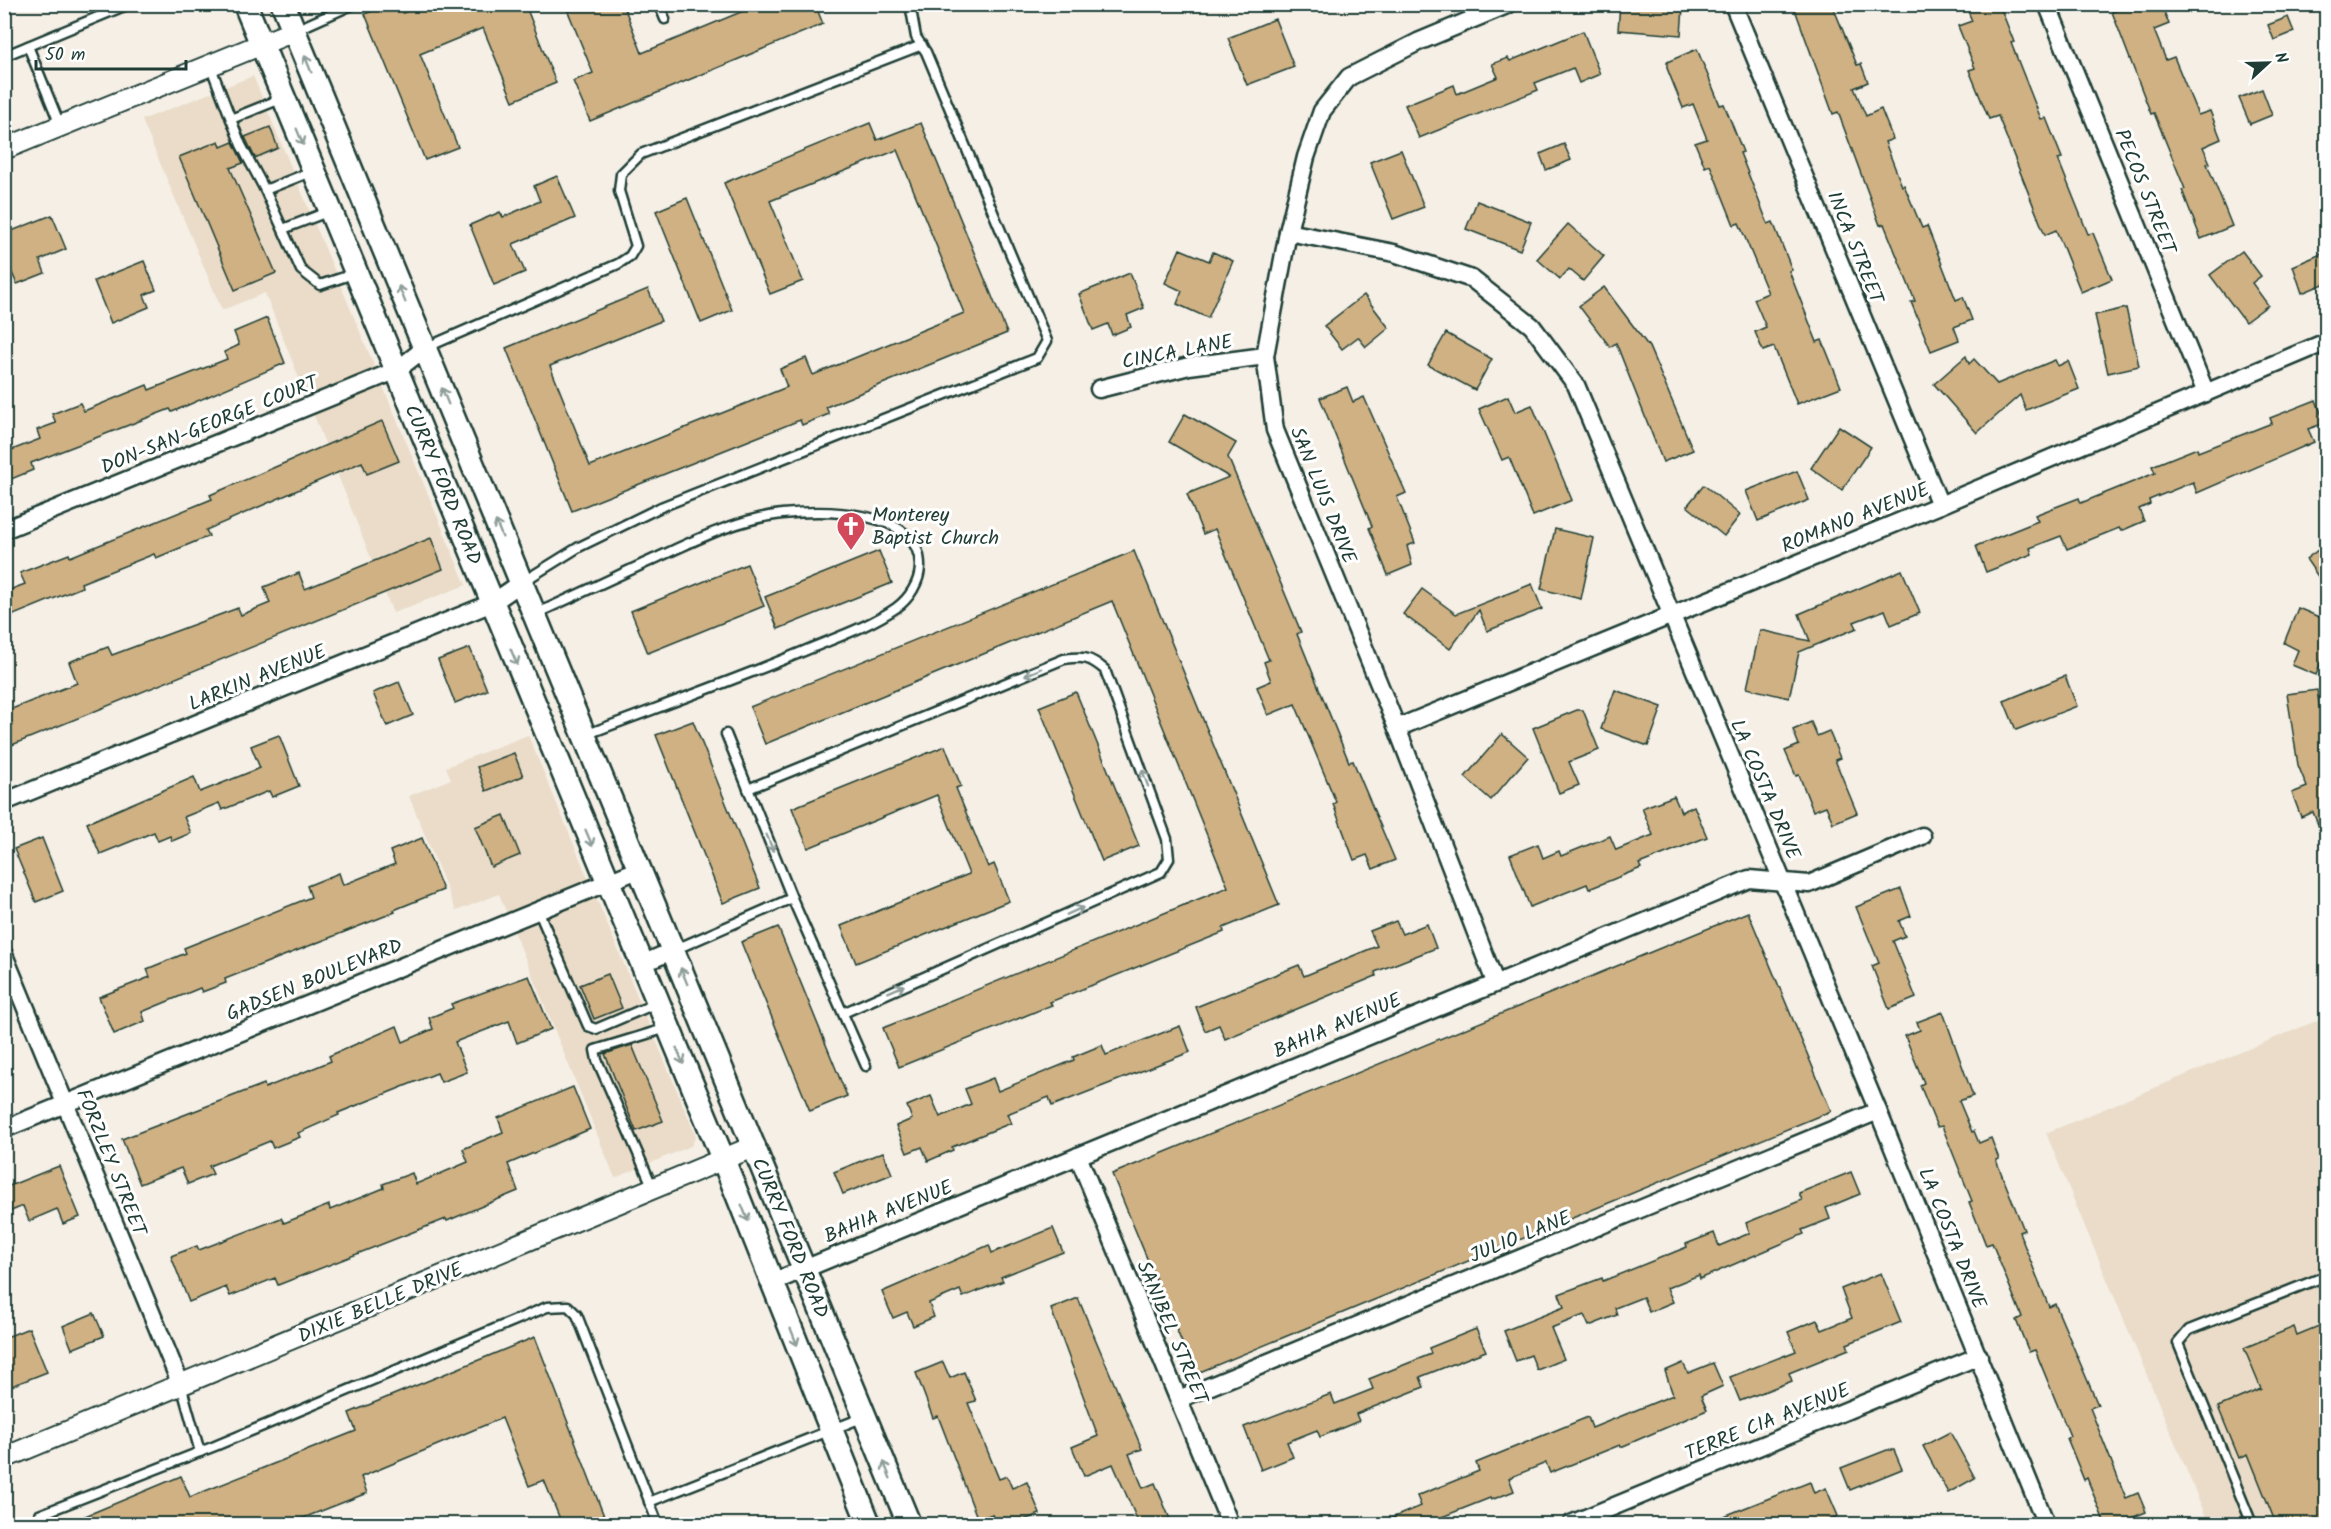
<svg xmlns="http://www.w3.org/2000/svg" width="2331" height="1529" font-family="Kalam,sans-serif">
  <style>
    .built { fill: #eadcc8 }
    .building { fill: #cfb183; stroke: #1f3d34; stroke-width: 1.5 }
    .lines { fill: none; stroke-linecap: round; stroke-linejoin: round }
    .service-casing { stroke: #1f3d34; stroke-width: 13 }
    .minor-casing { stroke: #1f3d34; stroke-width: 21 }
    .tertiary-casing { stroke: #1f3d34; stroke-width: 24 }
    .secondary-casing { stroke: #1f3d34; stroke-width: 27 }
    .service { stroke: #fff; stroke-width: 8 }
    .minor { stroke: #fff; stroke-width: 16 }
    .tertiary { stroke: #fff; stroke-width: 20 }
    .secondary { stroke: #fff; stroke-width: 22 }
    .oneway { stroke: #8f9e9a }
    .labels { text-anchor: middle; stroke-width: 6; stroke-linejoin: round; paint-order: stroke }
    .street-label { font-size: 20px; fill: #1f3d34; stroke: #fff }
    .poi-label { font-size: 20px; fill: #1f3d34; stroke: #fff; text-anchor: start }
  </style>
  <rect width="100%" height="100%" fill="#f5efe6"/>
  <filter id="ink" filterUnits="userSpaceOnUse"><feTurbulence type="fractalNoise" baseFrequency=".0167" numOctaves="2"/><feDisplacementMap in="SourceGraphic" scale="12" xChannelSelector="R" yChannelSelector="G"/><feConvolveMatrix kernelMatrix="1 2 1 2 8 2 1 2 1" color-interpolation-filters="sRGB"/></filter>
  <g filter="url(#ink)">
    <g class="built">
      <path d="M253,76L466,585L393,613L265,293L222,310L142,120Z"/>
      <path d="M528,735L696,1136L691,1146L615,1178L499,894L456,911L409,796L451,779L446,767Z"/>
      <path d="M2326,1017V1524H2209L2046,1133Z"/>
    </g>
    <g class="building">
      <path d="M389,4H400L403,13L426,4H525L556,83L513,101L483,28L420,54L458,147L425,160L365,14Z"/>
      <path d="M565,4H623L642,53L760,4H815L823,24L590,121L573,81L593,73Z"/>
      <path d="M1620,4L1683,7L1681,35L1618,30Z"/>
      <path d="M1793,4H1832L1857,65L1861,64L1868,82L1854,88L1866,116L1881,109L1893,139L1885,142L1902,186L1904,185L1922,228L1927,226L1956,300L1963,297L1972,320L1954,327L1959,340L1931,351L1911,302L1915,301L1884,224L1880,225L1838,112L1833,114Z"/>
      <path d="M1965,4H1999L2014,42L2011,43L2041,119L2046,118L2062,158L2058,159L2088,234L2093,233L2112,279L2081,292L2056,230L2045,235L1998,116L1989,119L1969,70L1975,68L1958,26L1972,21Z"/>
      <path d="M2131,4H2161L2169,24L2154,30L2166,60L2174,57L2198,115L2210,111L2221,139L2203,147L2210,163L2207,164L2232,226L2201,239L2182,190L2185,189L2154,113L2151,114L2112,12Z"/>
      <path d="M2288,17L2294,32L2274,40L2268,25Z"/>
      <path d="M1275,19L1294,67L1247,85L1228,38Z"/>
      <path d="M1583,31L1600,74L1579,83L1573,68L1535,83L1538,90L1419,138L1405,105L1454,85L1457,94L1498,77L1492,64L1508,58L1510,61Z"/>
      <path d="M1697,49L1720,105L1724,104L1743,152L1740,153L1768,224L1773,222L1792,270L1789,271L1817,342L1822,340L1841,387L1797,404L1774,347L1763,351L1755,332L1766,327L1754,299L1768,293L1739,223L1734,225L1710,165L1705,167L1695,143L1707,139L1693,104L1683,108L1667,68V62Z"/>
      <path d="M2262,89L2272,115L2250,124L2239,98Z"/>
      <path d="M870,123L877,140L921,123L1007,333L826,407L829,414L802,425L800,420L572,511L506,348L648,289L661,321L550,366L590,466L787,387L780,369L806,358L813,375L964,313L897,150L770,201L803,281L770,294L724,183Z"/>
      <path d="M270,127L278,148L255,158L245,137Z"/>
      <path d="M219,141L221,147L233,142L243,163L230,168L276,273L235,290L179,157Z"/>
      <path d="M1564,144L1571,160L1546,170L1540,154Z"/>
      <path d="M1401,150L1424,207L1393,219L1370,162Z"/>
      <path d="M557,176L575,218L513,244L525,272L494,285L470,225L500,212L503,217L540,201L534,186Z"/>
      <path d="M687,198L732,310L701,323L656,211Z"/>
      <path d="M1477,201L1531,222L1520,250L1466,229Z"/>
      <path d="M52,215L66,249L40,260L45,273L17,284L4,255V234Z"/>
      <path d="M1568,224L1604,256L1583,281L1569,269L1560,279L1537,259Z"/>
      <path d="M1180,249L1209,261L1213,252L1233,261L1208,318L1177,304L1182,291L1165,283Z"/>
      <path d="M2242,251L2261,276L2252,283L2268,305L2245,322L2210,275Z"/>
      <path d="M2326,252V283L2302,293L2293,266Z"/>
      <path d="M144,261L156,290L144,295L149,307L111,323L94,281Z"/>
      <path d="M1130,273L1144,308L1127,315L1131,327L1112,335L1108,324L1093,330L1079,294Z"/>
      <path d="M1604,287L1649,347L1693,450L1663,462L1616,343L1610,347L1579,306Z"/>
      <path d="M1364,295L1389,328L1366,347L1358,337L1342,349L1324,326Z"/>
      <path d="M2126,308L2139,366L2108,373L2095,315Z"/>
      <path d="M267,318L285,363L172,412L170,409L31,463L33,470L4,482V453L40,439L37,430L56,423L52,414L80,403L84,411L147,385L149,390L227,359L224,352L239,345L234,332Z"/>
      <path d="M1446,333L1492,359L1475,390L1428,365Z"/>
      <path d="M1966,356L1969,364L1974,359L1997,384L2055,360L2058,366L2068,361L2079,389L2026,410L2020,395L1977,433L1934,384Z"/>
      <path d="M1347,387L1353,402L1364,397L1406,493L1397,497L1415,543L1407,546L1412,565L1388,575L1369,528L1372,526L1320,398Z"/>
      <path d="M1508,396L1515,412L1532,405L1572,500L1533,516L1509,457L1502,460L1479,409Z"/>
      <path d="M2316,400L2325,423L2308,429L2314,442L2197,493L2193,482L2149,500L2150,504L2139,509L2144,521L2121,531L2119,528L2067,549L2061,536L2030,548L2032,554L1986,572L1976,546L2038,521L2035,515L2079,498L2081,503L2155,473L2152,466L2197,448L2198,452L2272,423L2270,418Z"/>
      <path d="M1185,414L1236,443L1228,457L1301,632L1297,634L1349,762L1353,761L1395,860L1373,869L1367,855L1354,860L1333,804L1336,802L1295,704L1268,715L1257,687L1271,681L1264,662L1269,660L1215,529L1203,534L1187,494L1229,477L1169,442Z"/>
      <path d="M382,421L399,461L367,474L362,462L206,530L209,536L156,558L154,554L81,583L82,587L4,619V592L25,584L20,573L69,554L70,557L212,499L210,495Z"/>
      <path d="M1839,426L1871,447L1842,490L1811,468Z"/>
      <path d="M1797,471L1809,500L1758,521L1746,491Z"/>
      <path d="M1704,485L1740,515L1724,536L1687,506Z"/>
      <path d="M1555,529L1594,538L1581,599L1541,589Z"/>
      <path d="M431,538L443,569L12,745L4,726V712L77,683L69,662L108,647L112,655L238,608L241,615L270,603L264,587L299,573L305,589Z"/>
      <path d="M2326,544V588L2306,559Z"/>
      <path d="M879,551L892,583L778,629L765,597Z"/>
      <path d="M1134,551L1279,905L1223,928L1224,932L1050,1002L1052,1005L899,1067L883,1028L1228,887L1112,601L765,744L750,707Z"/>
      <path d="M747,564L764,606L648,653L631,611Z"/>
      <path d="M1902,570L1920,613L1891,625L1885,610L1854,622L1857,628L1799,652L1789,698L1747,688L1760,630L1810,641L1799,614Z"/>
      <path d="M1532,584L1542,609L1487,631L1479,610L1450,649L1403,614L1422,589L1456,614Z"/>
      <path d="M2298,608L2326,620V650L2316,675L2292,665L2298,650L2284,643Z"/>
      <path d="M470,648L487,690L455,703L438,660Z"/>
      <path d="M2065,676L2077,706L2016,730L2004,701Z"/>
      <path d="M399,682L413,715L387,726L373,693Z"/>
      <path d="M1615,690L1662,707L1648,746L1601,729Z"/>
      <path d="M2317,690L2326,751V845L2313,812L2301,817L2292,793L2307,787L2298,765L2287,694Z"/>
      <path d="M1076,692L1139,846L1102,861L1039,707Z"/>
      <path d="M1577,710H1583L1599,750L1569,762L1579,785L1559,793L1533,728Z"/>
      <path d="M693,721L760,888L723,903L656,735Z"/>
      <path d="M1811,722L1817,736L1829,731L1840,758L1835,760L1857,813L1833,823L1826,806L1813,811L1799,775L1796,776L1785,751L1799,745L1793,730Z"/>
      <path d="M1502,734L1528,757L1491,800L1465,777Z"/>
      <path d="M279,735L299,786L272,797L269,791L222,810L219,803L184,817L191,833L172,841L170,836L158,841L154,832L100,854L87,823L194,777L200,792L260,768L251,746Z"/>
      <path d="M945,746L961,786L956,788L988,867L994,864L1009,901L856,963L841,926L969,874L937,795L808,848L792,808Z"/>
      <path d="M514,753L523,776L486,791L477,767Z"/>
      <path d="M1674,796L1681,812L1694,806L1707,837L1639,864L1641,868L1589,889L1587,884L1530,907L1510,855L1538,844L1543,858L1559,851L1561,856L1610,836L1616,850L1653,835L1642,808Z"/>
      <path d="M504,815L520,855L491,867L475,827Z"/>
      <path d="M42,838L63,891L36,902L14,849Z"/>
      <path d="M422,838L443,890L394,910L395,912L225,979L226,983L202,992L200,988L142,1012L145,1021L114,1034L99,997L150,977L147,969L186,953L184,948L311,897L307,886L339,873L343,885L395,864L390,851Z"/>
      <path d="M1901,889L1911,916L1899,921L1905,936L1893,941L1916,998L1889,1009L1872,966L1879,963L1856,907Z"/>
      <path d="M1748,912L1831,1111L1195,1374L1112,1174Z"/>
      <path d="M1396,921L1402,934L1427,924L1436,948L1375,972L1376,976L1225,1039L1219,1025L1205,1031L1196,1007L1299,965L1304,976L1377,946L1370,931Z"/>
      <path d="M778,927L847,1096L810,1111L741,942Z"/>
      <path d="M608,974L622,1008L594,1019L580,985Z"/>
      <path d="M529,976L551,1029L517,1043L509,1021L455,1042L467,1072L441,1082L437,1073L338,1113L339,1115L298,1133L300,1137L273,1148L270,1141L209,1166L213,1174L188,1184L181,1168L140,1184L122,1139L264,1084L265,1088L331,1061L329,1056L397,1026L403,1042L433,1029L429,1018L453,1008L451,1004Z"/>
      <path d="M1943,1012L1973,1096L1959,1101L1972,1132L1974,1131L1979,1143L1991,1138L1999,1159L1996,1160L2024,1230L2019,1232L2049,1307L2055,1304L2098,1405L2090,1408L2126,1498L2138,1493L2146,1512L2116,1524H2105L2087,1478L2084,1480L2067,1438L2070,1436L2035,1350L2029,1352L2016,1320L2022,1317L1992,1243L1986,1245L1969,1202L1972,1201L1942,1126L1937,1127L1920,1085L1924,1083L1905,1036L1920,1030L1917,1022Z"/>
      <path d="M1180,1026L1190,1052L1052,1106L1049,1097L1007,1114L1011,1123L952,1147L953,1150L928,1161L922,1147L907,1153L896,1126L912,1119L907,1106L931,1096L940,1117L971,1104L965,1089L993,1078L998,1091L1074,1060L1073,1057L1102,1045L1106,1055Z"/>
      <path d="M632,1045L663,1121L636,1131L605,1054Z"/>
      <path d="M573,1087L590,1129L508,1164L518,1191L447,1221L446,1219L278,1285L275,1278L230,1296L226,1287L189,1302L171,1256L197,1246L199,1250L281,1218L284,1223L329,1205L330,1210L384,1188L383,1184L412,1173L416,1184L468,1162L463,1149L503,1132L498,1118Z"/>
      <path d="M883,1152L892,1174L843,1194L834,1172Z"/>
      <path d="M59,1166L80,1217L63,1224L57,1209L29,1221L23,1206L4,1214V1188Z"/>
      <path d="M1851,1172L1860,1194L1826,1208L1830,1219L1802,1230L1804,1234L1700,1279L1699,1275L1667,1288L1673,1302L1649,1312L1643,1297L1615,1308L1617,1315L1589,1326L1584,1315L1551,1328L1564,1359L1537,1370L1531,1355L1516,1361L1504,1331L1564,1307L1559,1294L1602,1278L1603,1281L1687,1247L1686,1244L1714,1233L1719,1246L1750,1233L1746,1223L1802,1200L1799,1193Z"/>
      <path d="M1053,1228L1063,1252L1001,1277L1003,1281L963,1297L960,1290L929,1303L934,1317L913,1326L907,1312L893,1318L882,1292L989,1245L992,1253Z"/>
      <path d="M1881,1273L1901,1322L1847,1344L1849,1349L1789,1373L1792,1381L1740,1401L1730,1377L1796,1351L1788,1332L1817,1320L1822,1330L1852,1318L1841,1289Z"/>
      <path d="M1078,1298L1142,1449L1129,1454L1143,1488L1155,1483L1172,1524H1139L1113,1464L1084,1476L1072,1447L1098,1436L1051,1309Z"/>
      <path d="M94,1313L104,1336L72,1349L63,1326Z"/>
      <path d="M2326,1323V1524H2276L2248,1454L2239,1458L2218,1407L2261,1389L2244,1348L2294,1327L2297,1335Z"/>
      <path d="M29,1328L47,1372L4,1389V1338Z"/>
      <path d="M1476,1329L1486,1351L1420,1377L1424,1387L1356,1414L1359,1421L1320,1437L1317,1430L1287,1442L1293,1457L1261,1470L1244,1427L1331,1394L1335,1404L1373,1389L1369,1379L1431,1354L1429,1348Z"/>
      <path d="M535,1337L607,1524H562L544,1480L529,1486L502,1418L361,1477L367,1493L288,1524H66L181,1476L190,1497L356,1431L349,1413Z"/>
      <path d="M943,1362L950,1378L964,1372L976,1401L968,1403L999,1479L1007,1476L1012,1488L1027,1482L1040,1514L1013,1524H996L992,1514L978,1520L938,1416L933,1418L916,1373Z"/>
      <path d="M1683,1363L1688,1373L1713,1363L1723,1386L1701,1396L1707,1410L1621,1447L1620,1445L1550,1473L1546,1463L1509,1478L1514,1491L1491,1500L1490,1498L1424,1524H1377L1421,1506L1417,1496L1479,1471L1476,1463L1588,1417L1592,1428L1673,1395L1665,1371Z"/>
      <path d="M1950,1432L1975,1478L1948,1493L1923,1446Z"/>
      <path d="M1887,1450H1894L1902,1469L1850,1490L1841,1468Z"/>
      <path d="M1810,1482L1814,1493L1826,1488L1838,1516L1818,1524H1704Z"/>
    </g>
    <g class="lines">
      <g class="service-casing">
        <g id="service">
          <path d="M659,4L665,19"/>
          <path d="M296,30L354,4"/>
          <path d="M28,46L60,125"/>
          <path d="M4,56L129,4"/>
          <path d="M210,65L241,145L265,190L313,171"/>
          <path d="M231,119L283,98"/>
          <path d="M265,190L301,270L320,285L356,273"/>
          <path d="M283,229L330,211"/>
          <path d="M425,348L618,264L630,256L636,246L619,191L621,174L641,154L922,45"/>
          <path d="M524,581L579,547L661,507L1037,358L1047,341L926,52L916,37L910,4"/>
          <path d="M535,614C575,596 615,577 654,559C696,540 737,519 782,514C822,510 920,508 920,566C920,582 909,599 896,608C867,628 829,640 797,654C727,683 656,708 585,735"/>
          <path d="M726,734L792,898L866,1066"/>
          <path d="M748,789L1064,659C1083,656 1090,657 1105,670L1167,839L1169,859L1161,872L843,1013"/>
          <path d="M538,910L588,1026L596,1029L657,1003"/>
          <path d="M674,950L792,898"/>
          <path d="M653,1188L597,1060L595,1050L667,1028"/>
          <path d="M181,1385L200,1452"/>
          <path d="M649,1502L864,1417"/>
          <path d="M42,1524L39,1515L215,1446L547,1307L568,1306L577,1315L658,1524"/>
          <path d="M2252,1524L2178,1343L2189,1330L2326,1276"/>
        </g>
      </g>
      <g class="minor-casing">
        <g id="minor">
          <path d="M1733,4L1940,505"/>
          <path d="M2047,4L2206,393"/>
          <path d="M1288,232L1394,253L1472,279L1532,326L1576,385L1878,1111L2046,1524"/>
          <path d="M1099,389L1189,366L1265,356"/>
          <path d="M4,530L397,370L425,348"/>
          <path d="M1397,728L1940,505L2326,342"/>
          <path d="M4,802L492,603L521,583"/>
          <path d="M4,955L181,1385"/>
          <path d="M642,964L674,950"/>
          <path d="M1495,982L1397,728L1275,430L1265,356L1288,232L1306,157L1322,111L1349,77L1418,42L1509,4"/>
          <path d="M4,1129L640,869"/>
          <path d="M1078,1156L1230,1524"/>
          <path d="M773,1282L1749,879L1809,884L1922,836"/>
          <path d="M1179,1399L1878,1111"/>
          <path d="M1571,1524L1979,1356"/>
        </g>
      </g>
      <g class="tertiary-casing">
        <g id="tertiary">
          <path d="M4,149L294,31"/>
          <path d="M4,1458L755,1146"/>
        </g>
      </g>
      <g class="secondary-casing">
        <g id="secondary">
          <path id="s1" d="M245,4L723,1159L869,1524"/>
          <path id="s2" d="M283,4L909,1524"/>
        </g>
      </g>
      <use href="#service" class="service"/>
      <use href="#minor" class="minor"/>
      <use href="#tertiary" class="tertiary"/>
      <use href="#secondary" class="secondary"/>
    </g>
    <defs><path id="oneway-shaft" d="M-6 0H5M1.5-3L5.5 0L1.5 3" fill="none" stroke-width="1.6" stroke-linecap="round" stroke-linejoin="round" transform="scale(1.5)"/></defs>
    <g class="oneway">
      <use href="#oneway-shaft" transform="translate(308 64) rotate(-112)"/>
      <use href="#oneway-shaft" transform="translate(300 137) rotate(68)"/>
      <use href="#oneway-shaft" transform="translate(402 294) rotate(-112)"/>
      <use href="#oneway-shaft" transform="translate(445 396) rotate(-112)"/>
      <use href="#oneway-shaft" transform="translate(499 529) rotate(-112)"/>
      <use href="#oneway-shaft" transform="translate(514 657) rotate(67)"/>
      <use href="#oneway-shaft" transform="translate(1033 672) rotate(158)"/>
      <use href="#oneway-shaft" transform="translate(1145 778) rotate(-110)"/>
      <use href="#oneway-shaft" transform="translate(589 838) rotate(67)"/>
      <use href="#oneway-shaft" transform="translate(770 843) rotate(68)"/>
      <use href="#oneway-shaft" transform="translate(1075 911) rotate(-24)"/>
      <use href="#oneway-shaft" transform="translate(684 976) rotate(-112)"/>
      <use href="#oneway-shaft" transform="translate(896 989) rotate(-24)"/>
      <use href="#oneway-shaft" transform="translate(680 1056) rotate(67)"/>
      <use href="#oneway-shaft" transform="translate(745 1213) rotate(68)"/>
      <use href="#oneway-shaft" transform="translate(794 1337) rotate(68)"/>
      <use href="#oneway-shaft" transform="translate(887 1470) rotate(-112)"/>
    </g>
  </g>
  <defs>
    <g id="church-pin" transform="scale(1.5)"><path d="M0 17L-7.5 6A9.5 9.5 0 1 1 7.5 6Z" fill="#d1495b" stroke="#fff"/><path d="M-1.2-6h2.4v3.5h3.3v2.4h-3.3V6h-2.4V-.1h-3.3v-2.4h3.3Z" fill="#fff"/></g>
  </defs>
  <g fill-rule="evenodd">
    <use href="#church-pin" x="851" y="526"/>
  </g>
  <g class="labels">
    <g class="street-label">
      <text transform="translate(2146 191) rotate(68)" y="7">PECOS STREET</text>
      <text transform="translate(1856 247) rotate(68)" y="7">INCA STREET</text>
      <text transform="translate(1177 351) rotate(-11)" y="7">CINCA LANE</text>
      <text transform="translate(209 424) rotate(-22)" y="7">DON-SAN-GEORGE COURT</text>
      <text dy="7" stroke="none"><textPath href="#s1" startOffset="520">CURRY FORD ROAD</textPath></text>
      <text transform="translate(1324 495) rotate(68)" y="7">SAN LUIS DRIVE</text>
      <text transform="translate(1855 517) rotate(-22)" y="7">ROMANO AVENUE</text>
      <text transform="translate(257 677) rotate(-22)" y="7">LARKIN AVENUE</text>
      <text transform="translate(1766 789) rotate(67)" y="7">LA COSTA DRIVE</text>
      <text transform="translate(314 979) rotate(-22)" y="7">GADSEN BOULEVARD</text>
      <text transform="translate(1337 1025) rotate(-23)" y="7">BAHIA AVENUE</text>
      <text transform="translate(112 1162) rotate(68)" y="7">FORZLEY STREET</text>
      <text transform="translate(888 1211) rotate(-22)" y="7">BAHIA AVENUE</text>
      <text transform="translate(1520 1236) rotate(-22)" y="7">JULIO LANE</text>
      <text dy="7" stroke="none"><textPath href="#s2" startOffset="1334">CURRY FORD ROAD</textPath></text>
      <text transform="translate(1953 1238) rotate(68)" y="7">LA COSTA DRIVE</text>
      <text transform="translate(380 1302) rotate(-23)" y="7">DIXIE BELLE DRIVE</text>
      <text transform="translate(1173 1332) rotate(67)" y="7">SANIBEL STREET</text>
      <text transform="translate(1767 1421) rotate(-22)" y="7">TERRE CIA AVENUE</text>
    </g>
    <g class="poi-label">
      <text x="872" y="521">Monterey<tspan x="872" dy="23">Baptist Church</tspan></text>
    </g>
  </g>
  <rect width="2331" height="1529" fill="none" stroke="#fff" stroke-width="24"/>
  <rect x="12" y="12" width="2307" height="1505" fill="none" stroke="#1f3d34" stroke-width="2" filter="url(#ink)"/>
  <g transform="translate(2268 63) rotate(68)" stroke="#ffffff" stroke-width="4.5" paint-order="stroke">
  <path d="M0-4.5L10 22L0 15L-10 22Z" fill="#1f3d34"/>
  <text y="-9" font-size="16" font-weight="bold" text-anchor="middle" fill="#1f3d34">N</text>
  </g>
  <path d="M36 60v9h150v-9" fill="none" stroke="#1f3d34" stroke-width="3"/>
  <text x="45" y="60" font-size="18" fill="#1f3d34" stroke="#ffffff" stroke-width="4.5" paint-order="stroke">50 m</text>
</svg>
